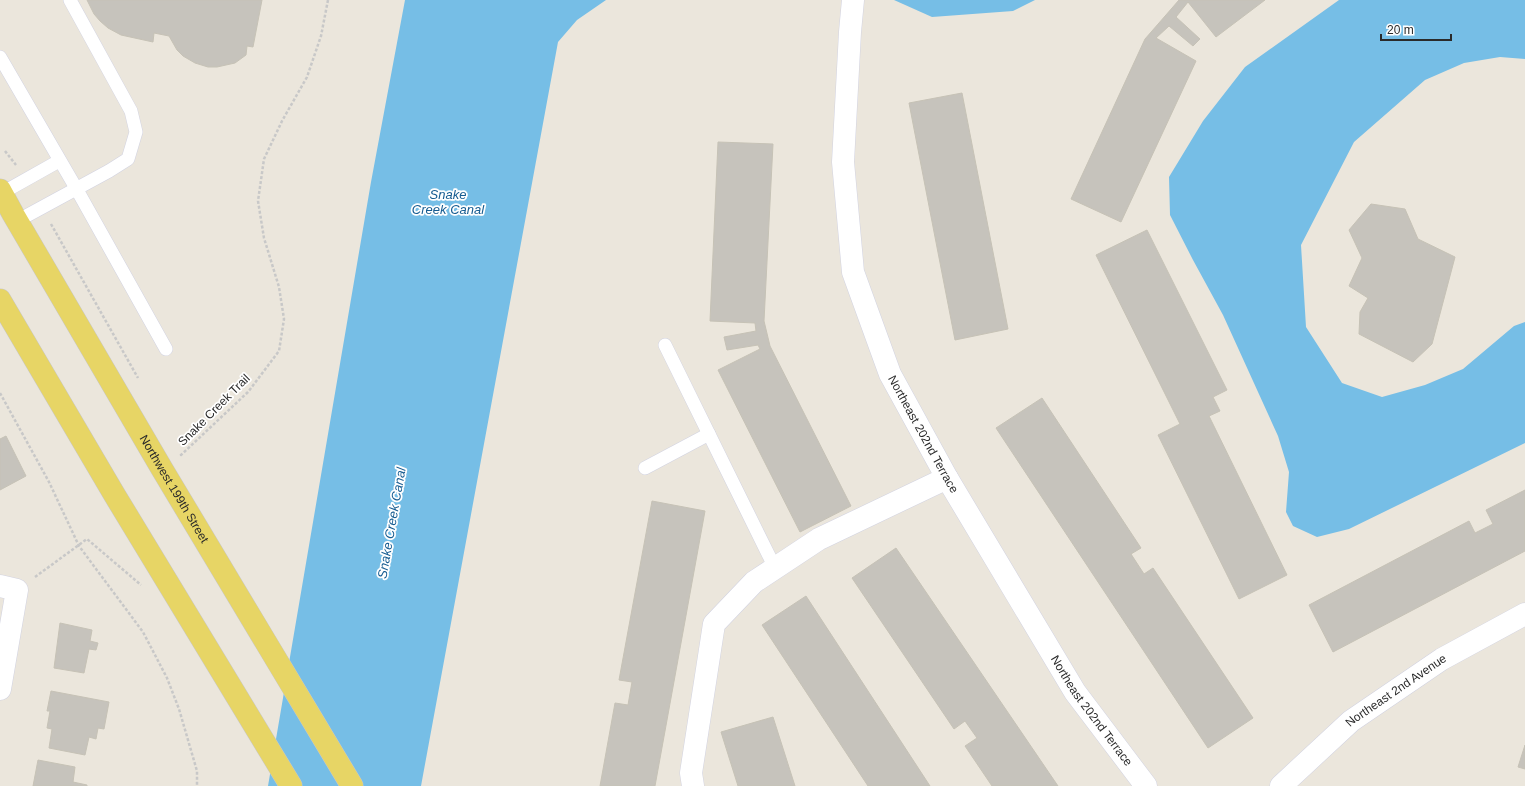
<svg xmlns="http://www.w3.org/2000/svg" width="1525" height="786" font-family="Helvetica,sans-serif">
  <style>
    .water { fill: #76bee6 }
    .building { fill: #c6c3bc; stroke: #c6c2b6 }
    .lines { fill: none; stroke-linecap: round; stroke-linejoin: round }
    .lane-casing { stroke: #d2d3e1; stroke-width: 14 }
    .street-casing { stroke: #d2d3e1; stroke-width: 23 }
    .secondary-casing { stroke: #d2d3e1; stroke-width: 23 }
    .primary-casing { stroke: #c8c8c8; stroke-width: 23 }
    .path { stroke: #c8c8c8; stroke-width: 2.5; stroke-dasharray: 3 2; stroke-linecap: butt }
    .lane { stroke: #fff; stroke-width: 13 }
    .street { stroke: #fff; stroke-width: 22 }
    .secondary { stroke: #fff; stroke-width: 22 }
    .primary { stroke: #e7d565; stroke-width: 22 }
    .labels { text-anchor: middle; stroke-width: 3.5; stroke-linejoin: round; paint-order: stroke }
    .street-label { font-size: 12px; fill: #2a2a2a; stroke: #fff }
    .water-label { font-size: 13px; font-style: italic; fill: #165c91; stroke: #fff }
  </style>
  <rect width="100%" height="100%" fill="#ebe6dc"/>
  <g class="water">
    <path d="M405,0H606L577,20L558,42L421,786H268L371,182Z"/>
    <path d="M894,0H1035L1013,11L932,17Z"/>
    <path d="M1339,0H1525V59L1500,57L1464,63L1425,80L1354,142L1301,245L1306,327L1342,383L1382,397L1425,385L1463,369L1514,326L1525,322V443L1349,529L1317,537L1293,526L1286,512L1289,472L1278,436L1223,315L1193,260L1170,215L1169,177L1203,121L1245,67Z"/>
  </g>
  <g class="building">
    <path d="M87,0H262L253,47L247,46L246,55L235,63L217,67H208L195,63L183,56L177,50L169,36L154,33L153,42L121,35L108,28L100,21L94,14Z"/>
    <path d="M1179,0H1265L1216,37L1188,2L1176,17L1200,39L1193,46L1169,26L1156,38L1196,61L1121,222L1071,199L1145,39Z"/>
    <path d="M962,93L1008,329L955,340L909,103Z"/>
    <path d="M718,142L773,144L764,321L770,346L851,506L800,532L718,370L760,349L758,345L727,350L724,337L756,331L755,323L710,321Z"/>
    <path d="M1371,204L1405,209L1418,239L1455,257L1432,344L1413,362L1359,334L1360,312L1368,298L1349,286L1362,258L1349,230Z"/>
    <path d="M1147,230L1227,390L1213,397L1220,411L1209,416L1287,575L1239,599L1158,435L1180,424L1096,255Z"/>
    <path d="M1042,398L1141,548L1131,554L1144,574L1153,568L1253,718L1208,748L996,428Z"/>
    <path d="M6,436L26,476L0,490V439Z"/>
    <path d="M1525,490V551L1333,652L1309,605L1469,521L1475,533L1493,524L1486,510Z"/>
    <path d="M652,501L705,511L655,786H600L615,703L628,705L632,682L619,680Z"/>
    <path d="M896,548L1058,786H992L965,746L977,738L965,721L954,729L852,578Z"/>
    <path d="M806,596L930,786H868L762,625Z"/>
    <path d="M60,623L92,630L90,641L98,643L96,650L89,649L84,673L54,668Z"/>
    <path d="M51,691L109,702L104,729L98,728L96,739L89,737L85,755L49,748L52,729L47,728L50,711H47Z"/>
    <path d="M773,717L795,786H738L721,732Z"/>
    <path d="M1525,745V769L1518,767Z"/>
    <path d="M38,760L75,767L73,782L87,785V786H33Z"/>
  </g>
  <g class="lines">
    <g class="lane-casing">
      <g id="lane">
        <path d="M0,57L76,188L166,349"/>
        <path d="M2,193L59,161"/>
        <path d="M17,221L109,171L128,159L136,132L131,111L70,0"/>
        <path d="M665,345L775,568"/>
        <path d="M645,468L709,434"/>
      </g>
    </g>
    <g class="street-casing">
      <g id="street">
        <path id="s1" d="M853,0L850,32L843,162L853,272L890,374L947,478L1075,692L1146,786"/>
        <path d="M0,586L17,590L0,689"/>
        <path d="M693,786L691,773L714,624L754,582L819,539L947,478"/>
      </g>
    </g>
    <g class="secondary-casing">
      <g id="secondary">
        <path id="s2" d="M1281,786L1351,721L1442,659L1525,614"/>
      </g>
    </g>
    <g class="primary-casing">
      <g id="primary">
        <path id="s3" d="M0,190L13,214L162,469L352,786"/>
        <path d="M0,300L114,494L291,786"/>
      </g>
    </g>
    <g class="path">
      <path d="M5,151L16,165"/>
      <path d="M51,224L138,378"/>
      <path d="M0,393L49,482L79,546L143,632L167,678L179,709L197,771V786"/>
      <path d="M181,454V455L248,392L279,351L284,319L279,287L264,238L258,201L264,159L282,121L307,77L321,36L328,0"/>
      <path d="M35,577L87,539L141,585"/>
    </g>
    <use href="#lane" class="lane"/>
    <use href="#street" class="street"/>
    <use href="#secondary" class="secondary"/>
    <use href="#primary" class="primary"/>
  </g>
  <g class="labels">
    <g class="street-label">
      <text transform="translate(214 410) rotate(-45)" y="4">Snake Creek Trail</text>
      <text dy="4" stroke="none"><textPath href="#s1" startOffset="450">Northeast 202nd Terrace</textPath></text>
      <text dy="4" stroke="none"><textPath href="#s3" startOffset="346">Northwest 199th Street</textPath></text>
      <text dy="4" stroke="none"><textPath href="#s2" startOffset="150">Northeast 2nd Avenue</textPath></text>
      <text dy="4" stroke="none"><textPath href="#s1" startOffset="774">Northeast 202nd Terrace</textPath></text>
    </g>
    <g class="water-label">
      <text x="448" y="199">Snake<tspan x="448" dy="15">Creek Canal</tspan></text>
      <text transform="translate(391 523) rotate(-80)" y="5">Snake Creek Canal</text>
    </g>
  </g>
  <path d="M1381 34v6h70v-6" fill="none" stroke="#2a2a2a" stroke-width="2"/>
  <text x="1387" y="34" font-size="12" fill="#2a2a2a" stroke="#ffffff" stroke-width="3" paint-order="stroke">20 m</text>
</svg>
